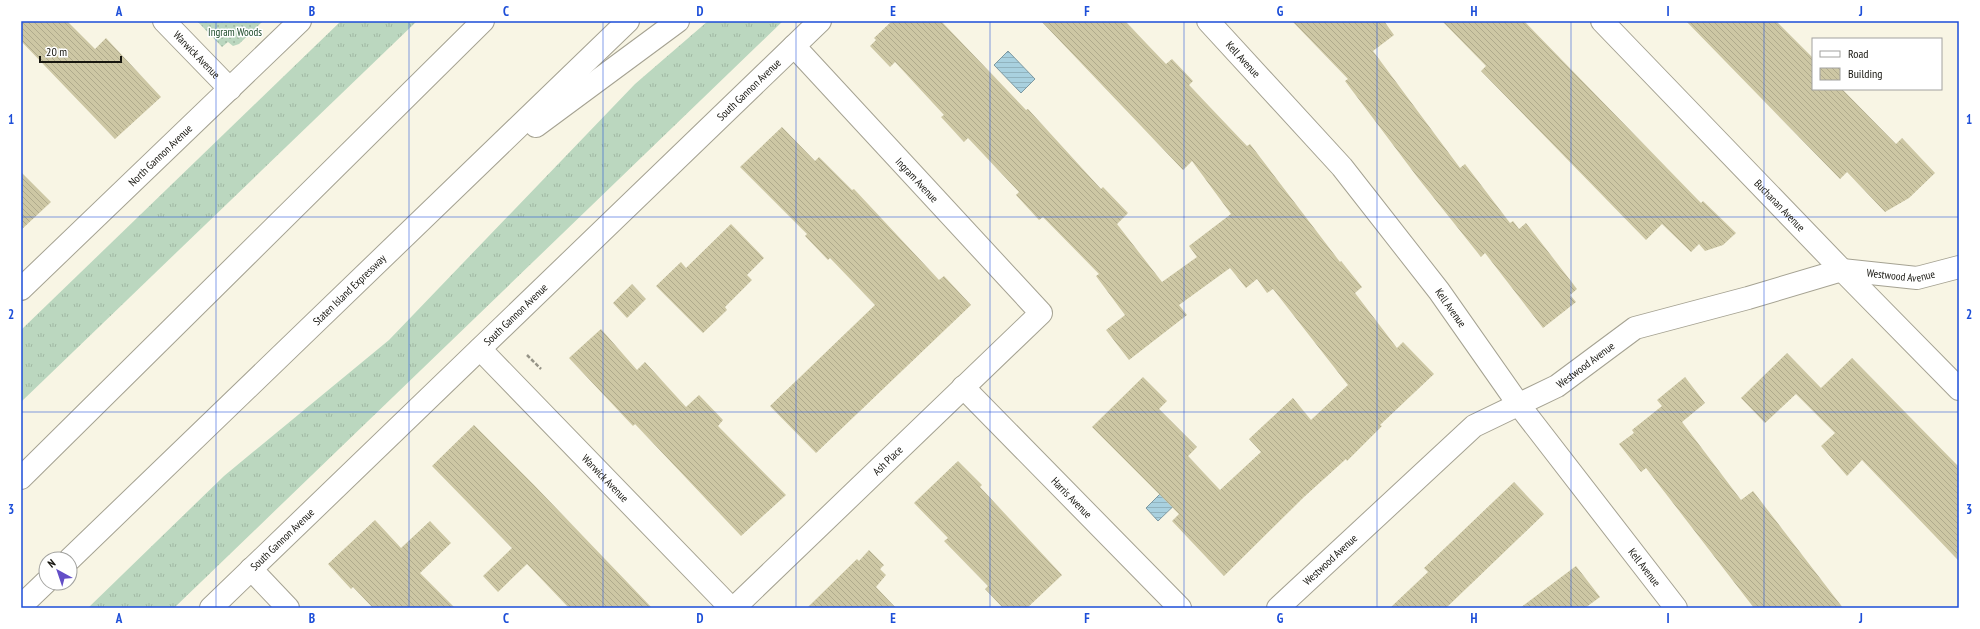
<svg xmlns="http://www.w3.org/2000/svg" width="1980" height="629" font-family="'PT Sans Narrow',sans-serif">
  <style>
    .grass { fill: url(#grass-tufts) }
    .park { fill: url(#park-dots) }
    .water { fill: url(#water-rules); stroke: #7d99a1 }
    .building { fill: url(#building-back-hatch) }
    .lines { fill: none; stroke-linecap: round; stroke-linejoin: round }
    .minor-casing { stroke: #a5a292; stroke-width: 24 }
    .major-casing { stroke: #a5a292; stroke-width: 24 }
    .highway-casing { stroke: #a5a292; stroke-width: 24 }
    .path { stroke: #969487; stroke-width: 2.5; stroke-dasharray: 4 2; stroke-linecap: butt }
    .minor { stroke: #fff; stroke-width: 22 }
    .major { stroke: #fff; stroke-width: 22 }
    .highway { stroke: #fff; stroke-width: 22 }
    .grid { fill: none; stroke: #1d4ed8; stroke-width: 1; stroke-opacity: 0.55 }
    .labels { text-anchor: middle; stroke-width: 3; stroke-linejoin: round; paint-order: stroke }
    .park-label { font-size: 11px; fill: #1a4827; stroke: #fff }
    .street-label { font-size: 11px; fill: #171610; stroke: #fff }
    .neatline { fill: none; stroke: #1d4ed8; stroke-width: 1.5 }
    .grid-label { font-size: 13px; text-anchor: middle; font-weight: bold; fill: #1d4ed8 }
  </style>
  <defs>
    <pattern id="grass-tufts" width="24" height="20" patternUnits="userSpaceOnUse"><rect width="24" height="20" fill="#bbd7bf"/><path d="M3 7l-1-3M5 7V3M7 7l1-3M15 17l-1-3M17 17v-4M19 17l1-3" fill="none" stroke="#a0b8a3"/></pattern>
    <pattern id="park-dots" width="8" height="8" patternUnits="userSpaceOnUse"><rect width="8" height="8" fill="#bbd7bf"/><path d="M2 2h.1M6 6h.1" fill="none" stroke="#a0b8a3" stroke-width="1.8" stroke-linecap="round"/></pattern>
    <pattern id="water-rules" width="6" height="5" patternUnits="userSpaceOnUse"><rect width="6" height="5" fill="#a9d1df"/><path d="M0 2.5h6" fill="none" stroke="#91b3be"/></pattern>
    <pattern id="building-back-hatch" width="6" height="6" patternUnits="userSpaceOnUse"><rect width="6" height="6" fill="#cdc7a4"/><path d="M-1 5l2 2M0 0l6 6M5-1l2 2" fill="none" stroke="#afaa8c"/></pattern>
  </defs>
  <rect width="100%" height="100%" fill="#f8f5e4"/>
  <g class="grass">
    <path d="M341,21H417L21,402V330Z"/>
    <path d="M708,21H783L174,608H88L224,476L389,340L635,84Z"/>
  </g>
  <path class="park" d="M197,21H263L239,44L233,46L228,42L222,47Z"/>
  <g class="water">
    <path d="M1008,51L1035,79L1021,93L994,65Z"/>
    <path d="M1173,481L1186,494L1158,521L1146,508Z"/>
  </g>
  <g class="building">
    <path d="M21,21H67L95,49L106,38L161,97L115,139L21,41Z"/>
    <path d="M892,21H941L1026,110L1028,109L1101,189L1103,187L1128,213L1117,224L1162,282L1197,257L1189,246L1231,214L1192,161L1183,170L1041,21H1125L1166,64L1172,59L1193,81L1189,85L1247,146L1250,144L1340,262L1341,261L1362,287L1355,293L1397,348L1403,342L1434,374L1380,425L1382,426L1347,461L1346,459L1304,497L1224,576L1172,521L1179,514L1092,427L1143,377L1167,401L1159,409L1197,447L1188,456L1220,490L1261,452L1249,439L1293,398L1311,420L1348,385L1273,289L1267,293L1257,279L1246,288L1230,268L1179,305L1187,315L1129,360L1106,330L1125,315L1096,276L1099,274L1043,217L1039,220L1016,195L1019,192L968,138L964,142L941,117L944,115L895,62L890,67L870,46L876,40L874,38Z"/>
    <path d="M1292,21H1384L1394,35L1373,51L1460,168L1465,164L1510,223L1513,221L1519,229L1526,223L1577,289L1570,295L1576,302L1543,328L1485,253L1481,257L1418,178L1345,81L1348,79Z"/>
    <path d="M1442,21H1524L1701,203L1703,201L1736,233L1723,245L1705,251L1699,244L1691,252L1662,224L1646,240L1481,71L1486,66Z"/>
    <path d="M1686,21H1776L1813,58V89H1842L1896,144L1902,138L1935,173L1909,198L1885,212L1847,172L1840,179Z"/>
    <path d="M782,127L815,161L819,157L852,190L854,189L939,280L944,276L971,305L816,453L770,406L875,305L830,258L828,260L805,236L807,234L740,167Z"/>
    <path d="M21,172L51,202L21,230Z"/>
    <path d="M731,224L764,258L747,275L752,280L725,307L727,310L703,333L656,286L681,262L686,268Z"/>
    <path d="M632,284L646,299L627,318L613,303Z"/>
    <path d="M601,329L637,370L645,362L686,407L699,395L723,420L718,426L786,495L741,536L635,424L633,426L569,358Z"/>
    <path d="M1787,353L1821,388L1852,358L1959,467V561L1862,460L1847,476L1821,446L1835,433L1796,394L1765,423L1741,398Z"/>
    <path d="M1685,377L1705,403L1682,422L1741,500L1753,491L1843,608H1754L1646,468L1641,472L1619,444L1634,433L1632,430L1662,406L1657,400Z"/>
    <path d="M474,425L534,485L652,608H569L527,564L498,592L483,576L512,548L432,466Z"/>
    <path d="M958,461L982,485L980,487L1062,575L1027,608H1003L985,589L988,586L944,541L948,538L914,503Z"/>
    <path d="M1514,482L1544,514L1446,608H1390L1428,572L1424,568Z"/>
    <path d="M375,520L401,548L430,521L451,543L420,573L455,608H373L353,587L351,589L328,564Z"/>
    <path d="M869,550L884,565L880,569L886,575L876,587L896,608H807L857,559L859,561Z"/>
    <path d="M1576,566L1600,597L1585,608H1520Z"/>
  </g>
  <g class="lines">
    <g class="minor-casing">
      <g id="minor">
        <path id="s1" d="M164,21L230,89"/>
        <path id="s2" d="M1208,21L1342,167L1439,291L1519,405L1676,608"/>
        <path id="s3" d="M1602,21L1842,270L1959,389"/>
        <path id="s4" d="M480,349L731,608"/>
        <path id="s5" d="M963,387L1180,608"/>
        <path d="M251,569L288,608"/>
        <path id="s6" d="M734,608L1041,313L794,46"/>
        <path id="s7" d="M1278,608L1474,426L1557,386L1635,328L1748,298L1842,270L1917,278L1959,267"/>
      </g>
    </g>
    <g class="major-casing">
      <g id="major">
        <path id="s8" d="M21,289L300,21"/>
        <path id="s9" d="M211,608L820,21"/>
      </g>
    </g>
    <g class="highway-casing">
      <g id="highway">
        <path d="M536,126L678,21"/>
        <path d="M21,478L483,21"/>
        <path id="s10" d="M70,559L628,21"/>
        <path d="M21,606L46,582"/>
      </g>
    </g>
    <path class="path" d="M527,355L541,369"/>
    <use href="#minor" class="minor"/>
    <use href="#major" class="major"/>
    <use href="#highway" class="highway"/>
  </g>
  <path class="grid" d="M216,21V608M409,21V608M603,21V608M796,21V608M990,21V608M1184,21V608M1377,21V608M1571,21V608M1764,21V608M21,217H1959M21,412H1959"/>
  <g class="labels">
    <g class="park-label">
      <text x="235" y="36">Ingram Woods</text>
    </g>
    <g class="street-label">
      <text dy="4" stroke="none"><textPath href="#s1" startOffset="47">Warwick Avenue</textPath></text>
      <text dy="4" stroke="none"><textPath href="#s2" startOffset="52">Kell Avenue</textPath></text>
      <text dy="4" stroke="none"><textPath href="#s9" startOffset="747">South Gannon Avenue</textPath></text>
      <text dy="4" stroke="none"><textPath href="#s8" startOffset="193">North Gannon Avenue</textPath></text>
      <text transform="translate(917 180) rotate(47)" y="4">Ingram Avenue</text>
      <text dy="4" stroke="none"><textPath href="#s3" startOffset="256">Buchanan Avenue</textPath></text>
      <text dy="4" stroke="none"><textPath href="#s7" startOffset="731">Westwood Avenue</textPath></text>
      <text dy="4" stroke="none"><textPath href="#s10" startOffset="388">Staten Island Expressway</textPath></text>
      <text dy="4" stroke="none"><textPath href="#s2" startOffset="376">Kell Avenue</textPath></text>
      <text dy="4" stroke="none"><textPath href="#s9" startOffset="423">South Gannon Avenue</textPath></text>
      <text dy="4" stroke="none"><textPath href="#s7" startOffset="395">Westwood Avenue</textPath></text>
      <text dy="4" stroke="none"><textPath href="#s6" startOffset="213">Ash Place</textPath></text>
      <text dy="4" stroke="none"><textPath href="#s4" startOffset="180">Warwick Avenue</textPath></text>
      <text dy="4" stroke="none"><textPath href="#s5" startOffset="155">Harris Avenue</textPath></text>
      <text dy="4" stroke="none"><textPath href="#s9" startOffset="99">South Gannon Avenue</textPath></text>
      <text dy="4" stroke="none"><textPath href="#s7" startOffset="71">Westwood Avenue</textPath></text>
      <text dy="4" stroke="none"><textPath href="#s2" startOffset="700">Kell Avenue</textPath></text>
    </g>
  </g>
  <rect width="1980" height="629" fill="none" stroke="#ffffff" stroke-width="44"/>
  <rect x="1812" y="38" width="130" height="52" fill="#ffffff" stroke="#a2a29f"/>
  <rect x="1820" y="51" width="20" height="6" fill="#ffffff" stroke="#a2a29f"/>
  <text x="1848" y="58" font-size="12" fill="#171610">Road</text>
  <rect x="1820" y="68" width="20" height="12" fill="url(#building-back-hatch)" stroke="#a2a29f"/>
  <text x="1848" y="78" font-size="12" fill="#171610">Building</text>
  <g transform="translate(58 571) rotate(320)"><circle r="19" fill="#ffffff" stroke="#a2a29f"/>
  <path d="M0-3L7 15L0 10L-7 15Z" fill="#634ec7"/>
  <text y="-6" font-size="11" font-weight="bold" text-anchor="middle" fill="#171610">N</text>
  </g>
  <path d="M40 56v6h81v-6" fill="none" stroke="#171610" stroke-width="2"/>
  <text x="46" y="56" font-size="12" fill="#171610" stroke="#ffffff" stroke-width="3" paint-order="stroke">20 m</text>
  <rect x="22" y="22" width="1936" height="585" class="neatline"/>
  <g class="grid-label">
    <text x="119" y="16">A</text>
    <text x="312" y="16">B</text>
    <text x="506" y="16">C</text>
    <text x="700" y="16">D</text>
    <text x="893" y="16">E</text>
    <text x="1087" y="16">F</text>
    <text x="1280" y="16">G</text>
    <text x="1474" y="16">H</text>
    <text x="1668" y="16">I</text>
    <text x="1861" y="16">J</text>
    <text x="11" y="124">1</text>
    <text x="1969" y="124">1</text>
    <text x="11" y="319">2</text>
    <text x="1969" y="319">2</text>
    <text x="11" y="514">3</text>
    <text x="1969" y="514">3</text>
    <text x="119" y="623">A</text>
    <text x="312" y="623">B</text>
    <text x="506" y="623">C</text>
    <text x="700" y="623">D</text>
    <text x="893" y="623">E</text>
    <text x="1087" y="623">F</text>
    <text x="1280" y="623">G</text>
    <text x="1474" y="623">H</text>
    <text x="1668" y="623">I</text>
    <text x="1861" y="623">J</text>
  </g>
</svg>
